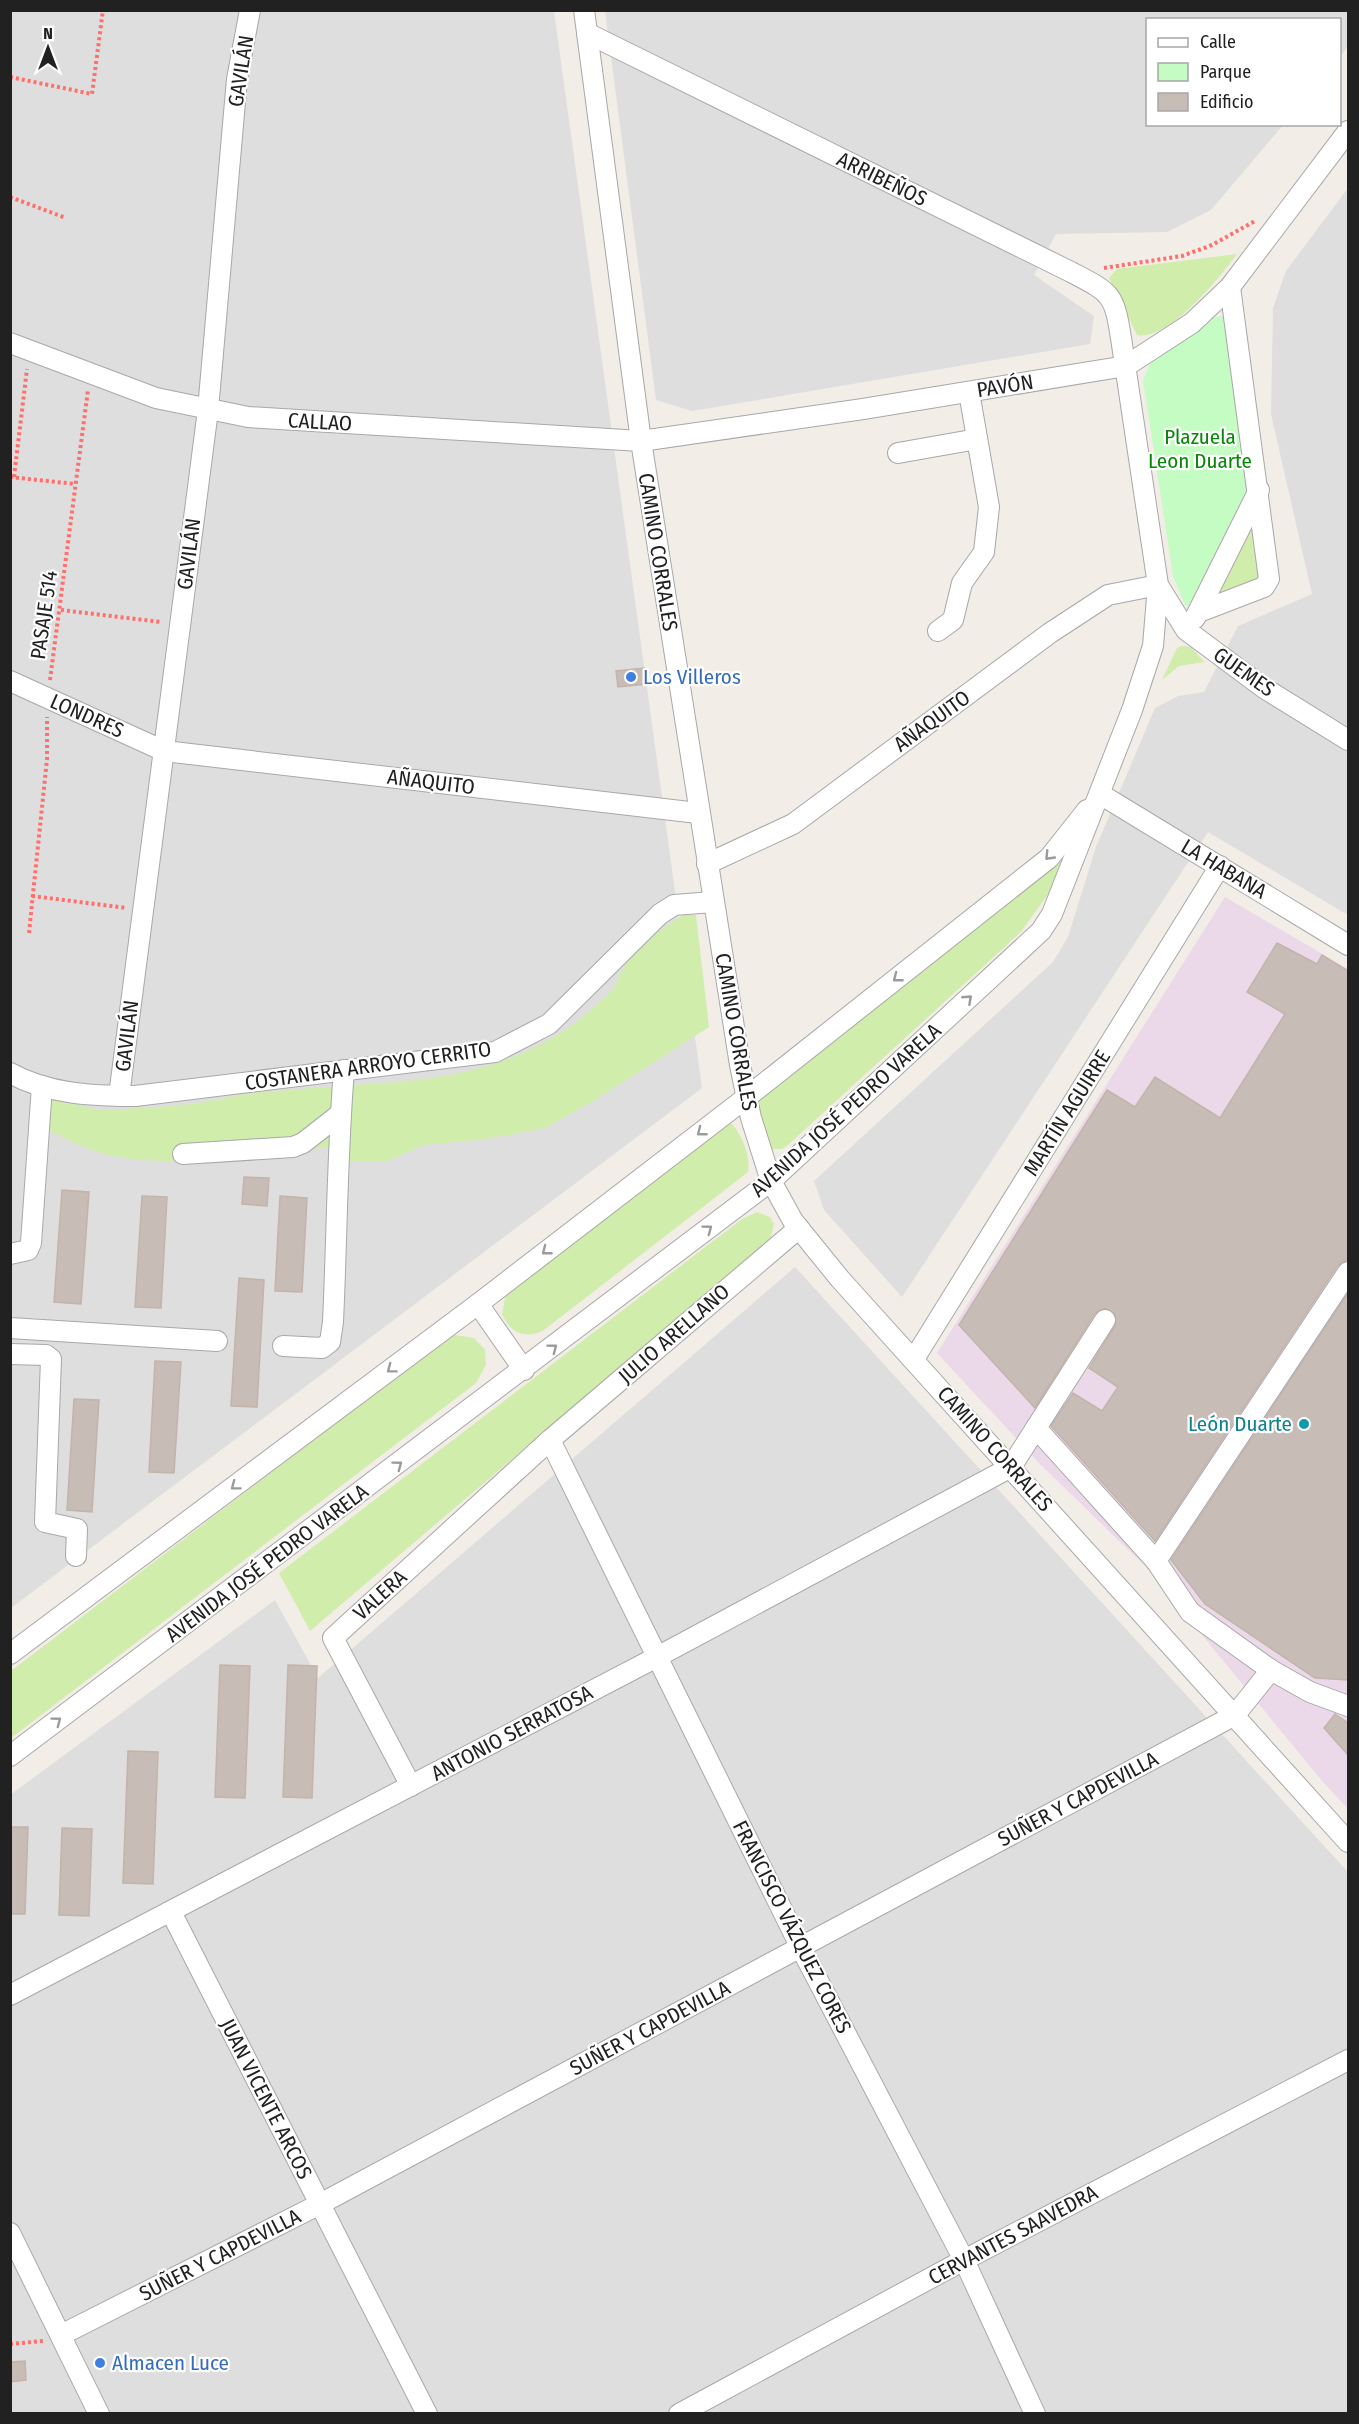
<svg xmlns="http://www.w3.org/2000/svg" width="1359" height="2424" font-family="'Fira Sans Condensed',sans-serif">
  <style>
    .residential { fill: #dfdede }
    .industrial { fill: #ebd9e9 }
    .grass { fill: #d1edac }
    .park { fill: #c4fcc4 }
    .building { fill: #c7bdb6; stroke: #c4b3a9; stroke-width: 1.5 }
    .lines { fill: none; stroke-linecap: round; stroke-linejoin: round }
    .minor-casing { stroke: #a8a8a8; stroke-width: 22 }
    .path { stroke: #ff6f6b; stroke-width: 4; stroke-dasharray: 3 3; stroke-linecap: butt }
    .minor { stroke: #fff; stroke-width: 20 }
    .oneway { stroke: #9b9b9b }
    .shop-dot { fill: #3f7fe0; stroke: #fff; stroke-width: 2 }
    .culture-dot { fill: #0f9aa8; stroke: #fff; stroke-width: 2 }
    .labels { text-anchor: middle; stroke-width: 4.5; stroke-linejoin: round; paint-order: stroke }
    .street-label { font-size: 21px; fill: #212121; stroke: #fff }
    .park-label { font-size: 21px; fill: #078708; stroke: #fff }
    .shop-label { font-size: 21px; fill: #366cbe; stroke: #fff; text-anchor: start }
    .culture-label { font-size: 21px; fill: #0d838f; stroke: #fff; text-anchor: end }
  </style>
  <rect width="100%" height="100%" fill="#f2ede7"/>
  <g class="residential">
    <path d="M1348,10V46L1340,57V20H1148V124L1283,125L1211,210L1167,232L1056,234L1034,275L1094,316L1090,344L692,411L656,400L605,11Z"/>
    <path d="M11,11H554L702,1088L11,1608Z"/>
    <path d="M1348,188V915L1208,832L902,1297L824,1210L814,1181L1053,962L1068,937L1096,847L1155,708L1178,696L1204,692L1238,626L1312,594L1271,414L1273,308L1286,271Z"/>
    <path d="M795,1267L1348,1872V2413H11L10,1795L275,1600L318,1678Z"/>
  </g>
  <path class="industrial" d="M1225,897L1348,969V1809L1323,1782L1145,1566L1041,1465L937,1353Z"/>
  <g class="grass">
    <path d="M1237,254C1219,278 1169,341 1137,335L1109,278L1117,269Z"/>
    <path d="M1254,508L1259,579L1205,608Z"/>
    <path d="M1182,646L1191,647L1204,662L1179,666L1162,680L1177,648Z"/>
    <path d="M1070,844L1056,883L1021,932L789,1144L782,1149H772C762,1138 754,1109 759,1095Z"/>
    <path d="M683,915H696L709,1027L595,1100L545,1128L486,1139L423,1145L388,1161H343L350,1085C452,1081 540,1066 612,990C618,984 620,973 625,966C638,945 663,928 683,915Z"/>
    <path d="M339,1086L332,1147C263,1154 194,1167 125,1158C99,1155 70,1142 47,1129L50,1099L102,1110L143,1108L193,1104L252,1093Z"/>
    <path d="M728,1124H732C742,1135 751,1157 748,1172L544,1330C526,1340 510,1333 502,1314L505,1298L512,1289Z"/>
    <path d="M757,1212L770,1217L774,1224L771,1237L763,1246L310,1631L279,1573L742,1219Z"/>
    <path d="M455,1335L474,1338L485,1350L486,1365L476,1383L11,1738V1671L446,1339Z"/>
  </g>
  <path class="park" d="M1224,316L1228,317L1253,490L1188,606L1185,605L1173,576L1143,380L1150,364L1160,354L1190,336L1211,318Z"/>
  <g class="building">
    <path d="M645,668L647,684L618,687L616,671Z"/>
    <path d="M1277,943L1317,964L1322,955L1348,971V1260L1338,1265L1155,1541L1051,1426L1073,1393L1102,1411L1118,1387L1089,1368L1115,1326V1314L1105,1308L1095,1313L1035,1408L959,1325L1107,1090L1135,1107L1155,1077L1220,1118L1285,1014L1247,992Z"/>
    <path d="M244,1177L269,1178L267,1206L242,1204Z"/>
    <path d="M62,1190L89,1192L81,1304L54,1302Z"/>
    <path d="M142,1196L167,1197L161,1308L135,1307Z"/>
    <path d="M280,1196L307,1198L302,1292L275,1291Z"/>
    <path d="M239,1278L264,1280L257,1407L231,1406Z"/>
    <path d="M1348,1293V1680L1315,1678L1205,1604L1171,1560Z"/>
    <path d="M155,1361L181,1362L174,1473L149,1472Z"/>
    <path d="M74,1399L99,1400L92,1512L67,1510Z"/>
    <path d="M220,1665L250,1666L245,1798L215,1797Z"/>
    <path d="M288,1665L317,1666L312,1798L283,1797Z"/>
    <path d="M1335,1714L1348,1723V1755L1324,1728Z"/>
    <path d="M128,1751L158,1752L153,1884L123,1883Z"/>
    <path d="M10,1827H28L25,1914H10Z"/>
    <path d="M62,1828L92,1829L89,1916L59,1915Z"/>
    <path d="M25,2361L26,2380L10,2382V2362Z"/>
  </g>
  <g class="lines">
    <g class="minor-casing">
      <g id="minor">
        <path d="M584,10L641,441L740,1065L751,1118L771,1181L793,1221L840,1279L1348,1842"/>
        <path d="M10,343L156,398L248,417L641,441L863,409L1126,366L1192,323L1230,287L1348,131"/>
        <path d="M898,453L977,439"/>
        <path d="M1158,585L1186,630L1264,688L1348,740"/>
        <path d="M1199,612L1264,587L1269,579L1230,287"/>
        <path d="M1195,618L1259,490"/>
        <path d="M938,631L953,620L962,583L984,552L989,507L969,392"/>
        <path d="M10,681L164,751L698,813"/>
        <path d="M1100,794L1348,945"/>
        <path d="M707,864L793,824L1050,633L1108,595L1158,585"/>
        <path d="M10,1073C48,1094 92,1096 135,1096L495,1052L549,1024L660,914L674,905L713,902"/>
        <path d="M119,1096L208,410L237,79L250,10"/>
        <path d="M183,1154L293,1147L303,1143L340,1114"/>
        <path d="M10,1254L28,1250L31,1243L42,1086"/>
        <path d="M478,1304L524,1370"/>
        <path d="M10,1328L217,1341"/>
        <path d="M283,1346L322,1348L330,1342L333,1322C337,1238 337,1154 344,1070"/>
        <path d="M10,1354L46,1355L51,1359L45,1522L77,1529L76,1556"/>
        <path d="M914,1359L1220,866"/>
        <path d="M1036,1428L1156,1561L1190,1612L1271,1670"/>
        <path d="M550,1440L801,1948L964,2260L1035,2414"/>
        <path d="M1156,1561L1348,1272"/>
        <path d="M10,1654L478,1304L747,1097L1049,858L1087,810"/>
        <path d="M10,1756L771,1181L1041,931L1052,914L1132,710L1153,646L1158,585L1121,338C1114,293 1111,293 1071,272L587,33"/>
        <path d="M411,1786L333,1638L550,1440L799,1228"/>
        <path d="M171,1912L427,2414"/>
        <path d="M10,1995L657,1657L1011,1467L1105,1320"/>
        <path d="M10,2233L99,2414"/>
        <path d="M61,2335L320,2204L1235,1715L1271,1670L1310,1692L1348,1706"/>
        <path d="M679,2414L964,2260L1348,2060"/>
      </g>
    </g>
    <g class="path">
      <path d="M10,77L92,94L103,10"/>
      <path d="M10,197L66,218"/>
      <path d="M1104,268L1182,256L1212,245L1255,221"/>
      <path d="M10,477L75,484"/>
      <path d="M14,477L27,369"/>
      <path d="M61,610L161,622"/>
      <path d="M50,680L88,390"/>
      <path d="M32,896L127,908"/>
      <path d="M29,933L47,759V717"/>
      <path d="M10,2344L43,2341"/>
    </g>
    <use href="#minor" class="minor"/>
  </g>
  <defs><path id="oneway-chevron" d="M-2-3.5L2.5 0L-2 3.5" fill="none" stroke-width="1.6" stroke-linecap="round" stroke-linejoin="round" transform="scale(1.5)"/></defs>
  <g class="oneway">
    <use href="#oneway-chevron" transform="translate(1049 856) rotate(134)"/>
    <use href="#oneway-chevron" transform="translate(897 978) rotate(142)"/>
    <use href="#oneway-chevron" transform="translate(968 999) rotate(-43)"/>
    <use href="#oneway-chevron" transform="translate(701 1132) rotate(142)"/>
    <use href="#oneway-chevron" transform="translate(708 1229) rotate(-37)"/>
    <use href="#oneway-chevron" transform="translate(546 1251) rotate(142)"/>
    <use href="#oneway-chevron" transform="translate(553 1348) rotate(-37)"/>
    <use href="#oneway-chevron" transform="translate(391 1369) rotate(143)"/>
    <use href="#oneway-chevron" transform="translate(398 1465) rotate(-37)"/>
    <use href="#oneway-chevron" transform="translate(235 1486) rotate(143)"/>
    <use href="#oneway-chevron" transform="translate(57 1721) rotate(-37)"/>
  </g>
  <g class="shop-dot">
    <circle cx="631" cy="677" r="6"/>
    <circle cx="100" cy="2363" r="6"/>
  </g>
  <circle class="culture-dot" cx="1304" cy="1424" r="6"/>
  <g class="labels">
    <g class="street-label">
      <text transform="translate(241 71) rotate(-81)" y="7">GAVILÁN</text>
      <text transform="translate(882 179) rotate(26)" y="7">ARRIBEÑOS</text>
      <text transform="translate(1005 386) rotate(-9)" y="7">PAVÓN</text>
      <text transform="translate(320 422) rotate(3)" y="7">CALLAO</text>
      <text transform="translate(658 552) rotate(81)" y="7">CAMINO CORRALES</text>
      <text transform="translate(189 554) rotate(-83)" y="7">GAVILÁN</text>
      <text transform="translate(44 615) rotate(-82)" y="7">PASAJE 514</text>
      <text transform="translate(1244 672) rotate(35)" y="7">GUEMES</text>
      <text transform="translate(87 716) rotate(24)" y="7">LONDRES</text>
      <text transform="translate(932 721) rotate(-36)" y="7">AÑAQUITO</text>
      <text transform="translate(431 782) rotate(7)" y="7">AÑAQUITO</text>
      <text transform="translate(1224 869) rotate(31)" y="7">LA HABANA</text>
      <text transform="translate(736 1032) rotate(80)" y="7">CAMINO CORRALES</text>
      <text transform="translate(127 1036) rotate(-83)" y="7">GAVILÁN</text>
      <text transform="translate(368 1066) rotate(-8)" y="7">COSTANERA ARROYO CERRITO</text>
      <text transform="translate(846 1110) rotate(-42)" y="7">AVENIDA JOSÉ PEDRO VARELA</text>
      <text transform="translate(1067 1113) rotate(-58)" y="7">MARTÍN AGUIRRE</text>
      <text transform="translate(674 1334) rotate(-41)" y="7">JULIO ARELLANO</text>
      <text transform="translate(995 1449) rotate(48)" y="7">CAMINO CORRALES</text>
      <text transform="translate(267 1563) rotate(-37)" y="7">AVENIDA JOSÉ PEDRO VARELA</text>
      <text transform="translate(380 1595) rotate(-42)" y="7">VALERA</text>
      <text transform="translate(512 1733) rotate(-28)" y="7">ANTONIO SERRATOSA</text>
      <text transform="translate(1078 1799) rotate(-28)" y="7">SUÑER Y CAPDEVILLA</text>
      <text transform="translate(792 1927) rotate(63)" y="7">FRANCISCO VÁZQUEZ CORES</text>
      <text transform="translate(650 2028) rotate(-28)" y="7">SUÑER Y CAPDEVILLA</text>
      <text transform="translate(266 2099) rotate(63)" y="7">JUAN VICENTE ARCOS</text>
      <text transform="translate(1013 2235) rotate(-28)" y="7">CERVANTES SAAVEDRA</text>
      <text transform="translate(220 2255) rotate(-27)" y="7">SUÑER Y CAPDEVILLA</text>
    </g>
    <g class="park-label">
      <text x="1200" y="444">Plazuela<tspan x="1200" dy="24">Leon Duarte</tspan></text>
    </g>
    <g class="shop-label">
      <text x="643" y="684">Los Villeros</text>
      <text x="112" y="2370">Almacen Luce</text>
    </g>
    <g class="culture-label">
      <text x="1292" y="1431">León Duarte</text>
    </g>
  </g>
  <rect width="1359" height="2424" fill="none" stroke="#212121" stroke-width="24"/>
  <rect x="1146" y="18" width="195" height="108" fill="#ffffff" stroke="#a6a6a6" stroke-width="1.5"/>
  <rect x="1158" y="38" width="30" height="9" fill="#ffffff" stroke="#a6a6a6" stroke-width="1.5"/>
  <text x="1200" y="48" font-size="18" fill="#212121">Calle</text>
  <rect x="1158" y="63" width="30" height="18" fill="#c4fcc4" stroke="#a6a6a6" stroke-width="1.5"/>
  <text x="1200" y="78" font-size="18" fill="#212121">Parque</text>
  <rect x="1158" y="93" width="30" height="18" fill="#c7bdb6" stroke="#a6a6a6" stroke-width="1.5"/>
  <text x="1200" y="108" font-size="18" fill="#212121">Edificio</text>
  <g transform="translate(48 48)" stroke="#ffffff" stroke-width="4.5" paint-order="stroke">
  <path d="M0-4.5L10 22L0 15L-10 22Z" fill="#212121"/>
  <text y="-9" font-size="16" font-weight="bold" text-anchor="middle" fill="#212121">N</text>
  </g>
</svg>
